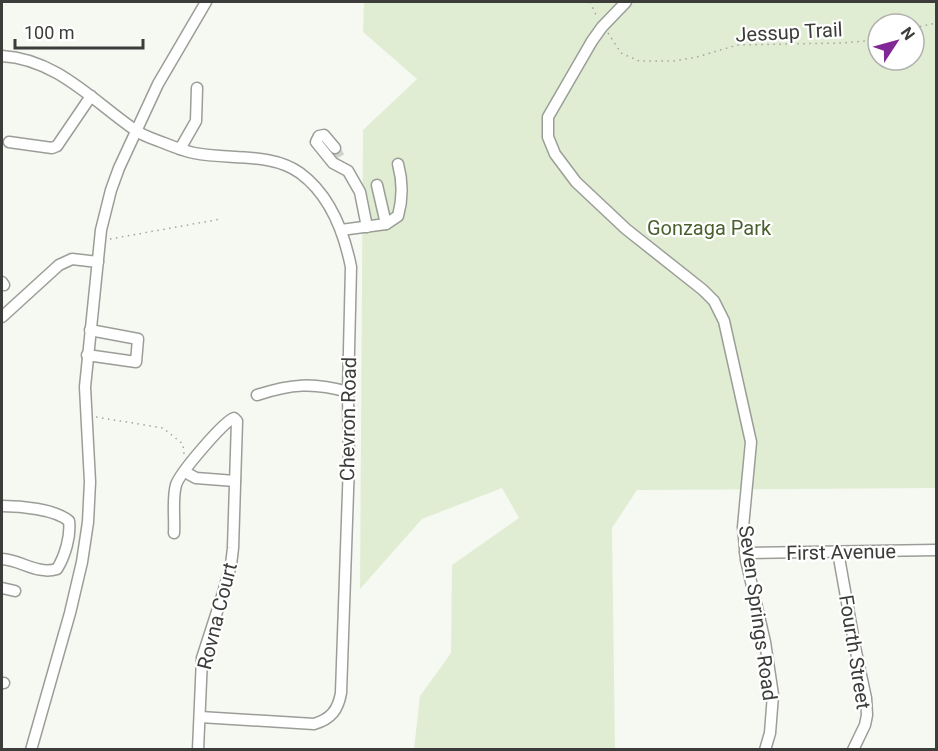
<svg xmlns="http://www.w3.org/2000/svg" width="938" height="751" font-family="Roboto,sans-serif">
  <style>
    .green { fill: #e0edd3; fill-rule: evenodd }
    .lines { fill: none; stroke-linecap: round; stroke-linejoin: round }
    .minor-tunnel { stroke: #d1d3cd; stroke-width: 10; stroke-dasharray: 10 5; stroke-linecap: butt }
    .minor-casing { stroke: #9b9e98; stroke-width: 13 }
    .path { stroke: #a2a49f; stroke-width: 1.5; stroke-dasharray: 1.5 4.5; stroke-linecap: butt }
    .minor { stroke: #fff; stroke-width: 10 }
    .labels { text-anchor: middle; stroke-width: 4.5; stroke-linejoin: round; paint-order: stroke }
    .street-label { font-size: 20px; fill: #3c3d3a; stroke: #fff }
    .park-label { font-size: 20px; fill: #4a602e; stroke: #fff }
  </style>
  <rect width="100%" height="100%" fill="#f6f9f2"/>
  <path class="green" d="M364,2H936V488L637,490L612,528L615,749H414L420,696L451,653L452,565L519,518L502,488L422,519L360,589L363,130L417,79L363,32ZM878,24H914V60H878Z"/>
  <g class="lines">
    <path class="minor-tunnel" d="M335,148L341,159"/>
    <g class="minor-casing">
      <g id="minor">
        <path d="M626,2L602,27L592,41L548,117V137L555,154L576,182L626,229L703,290L714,301L724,321L751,442L743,527L746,560L765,642L773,695L770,733L765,750"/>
        <path d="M2,56C56,59 92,100 135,130C143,136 154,139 164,143C174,147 184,151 194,153C228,160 271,152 300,173C330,195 344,232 351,267L348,392L349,463L341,693C338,710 331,719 314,724L200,717"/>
        <path d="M9,142L52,148L57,146L91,96"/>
        <path d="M335,148L324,135L319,136L316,142L333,163L348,171L360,192L367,227"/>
        <path d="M180,149L196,121L197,88"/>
        <path d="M377,185L386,224"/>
        <path d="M341,230L386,224L398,216C403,198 403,182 398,164"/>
        <path d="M2,282L4,285"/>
        <path d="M2,317L59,265L72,259L98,262"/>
        <path d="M87,355L136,362L138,339L90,330"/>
        <path d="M257,395C291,384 313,382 348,392"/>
        <path d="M185,472L196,478L235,481"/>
        <path d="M2,506C20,506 55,509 69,521C71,536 65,556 57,569C37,575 21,560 2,559"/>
        <path d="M174,533C175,520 172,498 176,485C179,474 223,422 234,418L237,421L233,548L231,565L223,593L202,658L198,750"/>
        <path d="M838,552L855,647L866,698L867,715L865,725L853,750"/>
        <path d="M745,553L936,550"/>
        <path d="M2,588L15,591"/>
        <path d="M2,683H4"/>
        <path d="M31,750L70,613L82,562L88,522L90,482L85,387L101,230L111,190L119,168L158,84L206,2"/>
      </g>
    </g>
    <g class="path">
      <path d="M590,2L597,17"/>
      <path d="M914,28L936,23"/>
      <path d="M608,33L621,53L639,61H673L697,57L737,45L842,43L878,40"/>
      <path d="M110,239L221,219"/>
      <path d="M96,417L163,428L183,444L184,454"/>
    </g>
    <use href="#minor" class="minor"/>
  </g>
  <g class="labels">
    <g class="street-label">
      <text transform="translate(789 32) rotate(-3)" y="7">Jessup Trail</text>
      <text transform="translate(348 419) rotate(-89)" y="7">Chevron Road</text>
      <text transform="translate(841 552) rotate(-1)" y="7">First Avenue</text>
      <text transform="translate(758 613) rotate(82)" y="7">Seven Springs Road</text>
      <text transform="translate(217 616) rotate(-76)" y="7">Rovna Court</text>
      <text transform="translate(855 652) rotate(81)" y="7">Fourth Street</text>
    </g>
    <g class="park-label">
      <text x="709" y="235">Gonzaga Park</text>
    </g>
  </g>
  <rect width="938" height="751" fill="none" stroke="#3c3d3a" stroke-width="6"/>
  <g transform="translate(896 42) rotate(54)"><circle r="28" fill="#ffffff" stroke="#b1b1b0" stroke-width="1.5"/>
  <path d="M0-4.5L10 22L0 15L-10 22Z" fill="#802896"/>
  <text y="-9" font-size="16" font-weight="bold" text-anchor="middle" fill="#3c3d3a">N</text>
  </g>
  <path d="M15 39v9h128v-9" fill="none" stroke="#3c3d3a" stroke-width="3"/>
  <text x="24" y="39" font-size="18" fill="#3c3d3a" stroke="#ffffff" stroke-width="4.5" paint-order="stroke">100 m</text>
</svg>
